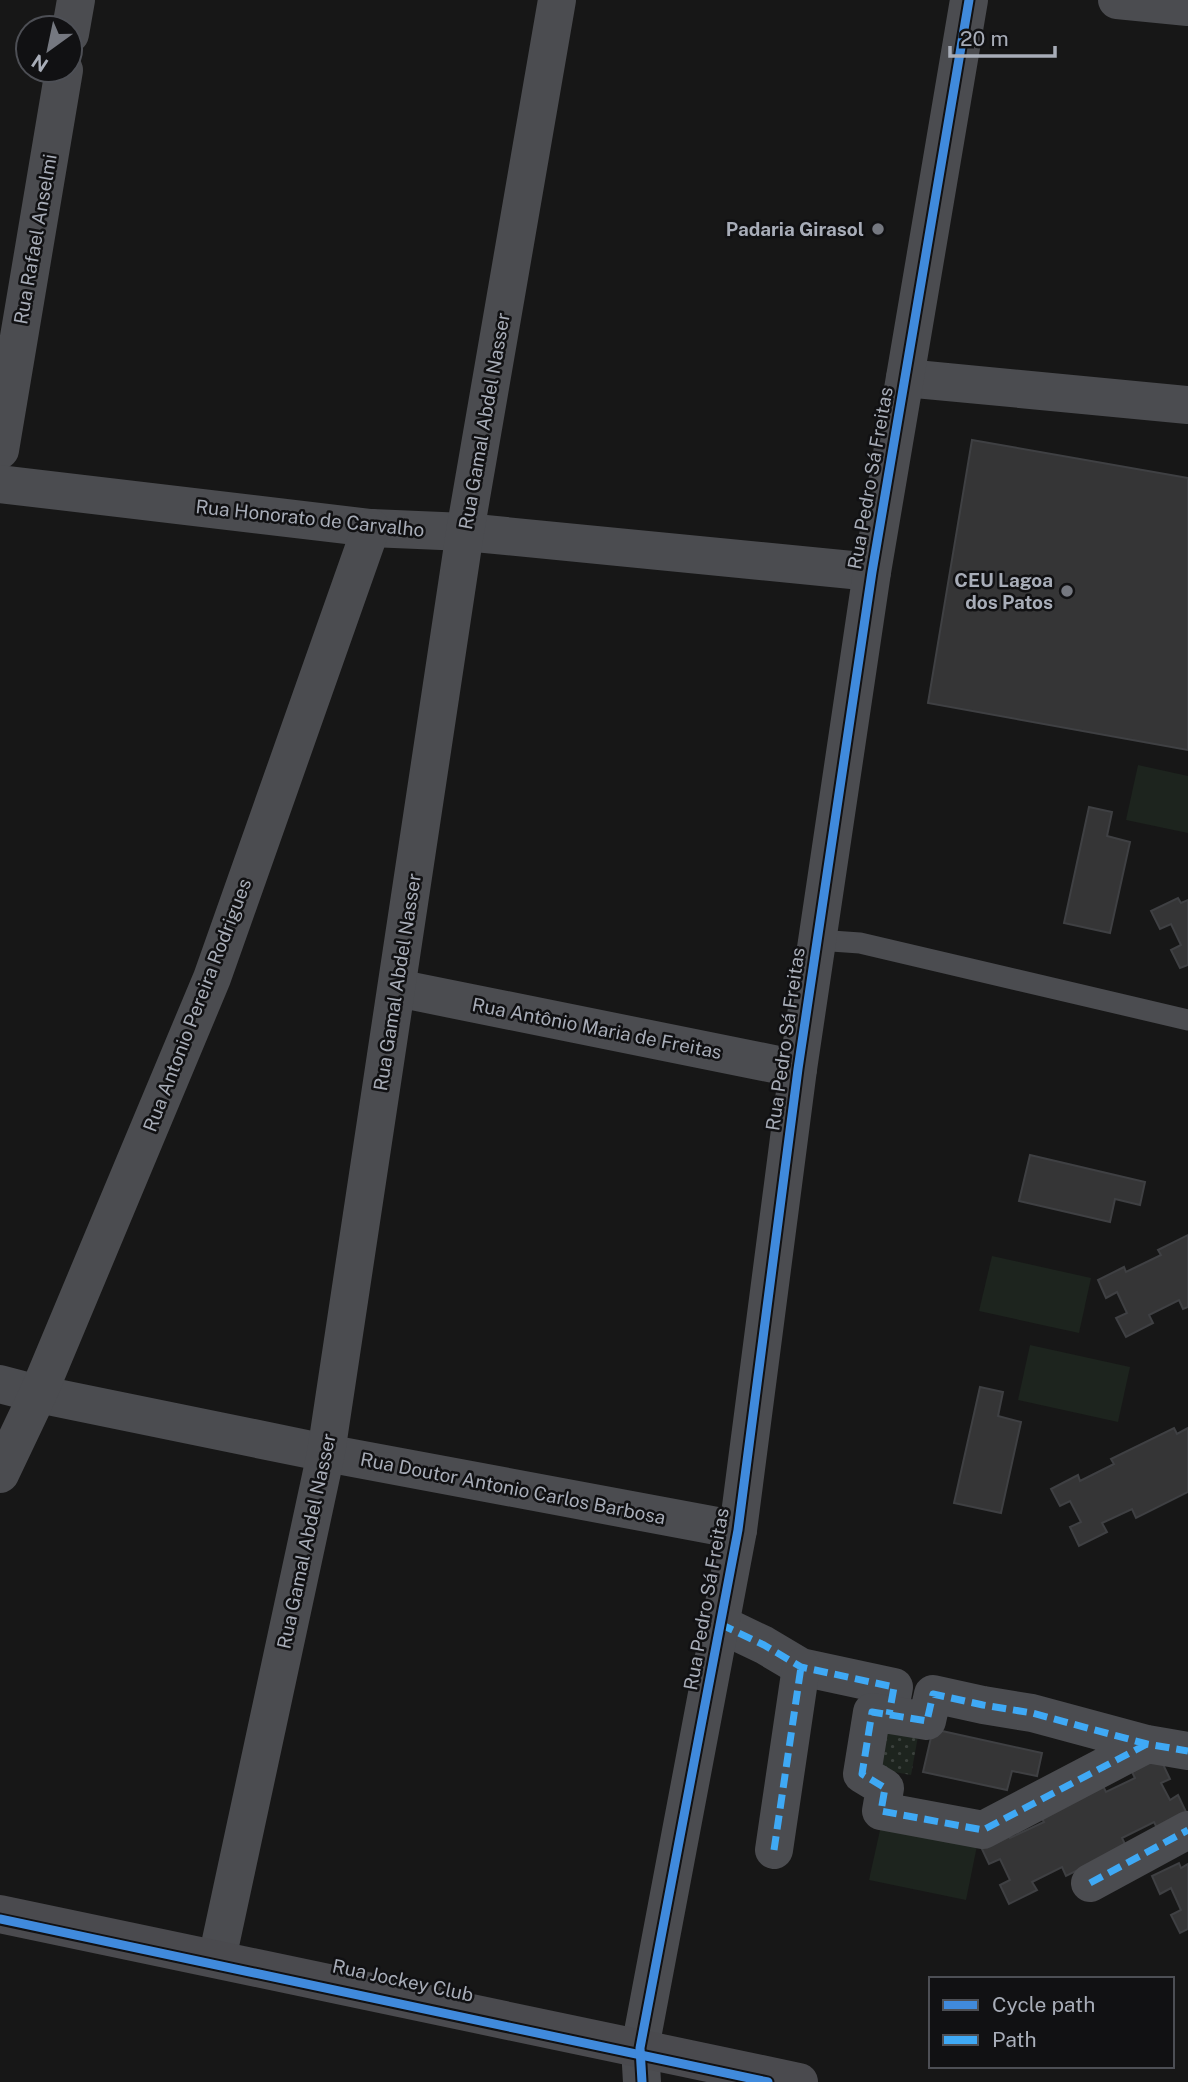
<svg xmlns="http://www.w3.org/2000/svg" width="1188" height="2082" font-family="'Public Sans',sans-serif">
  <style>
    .grass { fill: url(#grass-dots) }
    .garden { fill: #1d241e }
    .building { fill: #353536; stroke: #3f4043; stroke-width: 2 }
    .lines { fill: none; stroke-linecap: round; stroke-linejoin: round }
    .lane { stroke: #4b4c50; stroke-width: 21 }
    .street { stroke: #4b4c50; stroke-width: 38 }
    .secondary { stroke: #4a4a4e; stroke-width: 38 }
    .quiet { stroke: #3fa9f5; stroke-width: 7; stroke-dasharray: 14 7; stroke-linecap: butt }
    .cycleway-casing { stroke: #111113; stroke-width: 13 }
    .cycleway { stroke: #408adc; stroke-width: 9 }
    .poi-dot { fill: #757880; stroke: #111113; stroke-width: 2.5 }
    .labels { text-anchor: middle; stroke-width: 5; stroke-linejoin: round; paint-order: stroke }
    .poi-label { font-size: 19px; font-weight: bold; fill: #a8adb8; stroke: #111113; text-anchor: end }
    .street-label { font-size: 19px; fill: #a8adb8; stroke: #111113 }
  </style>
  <defs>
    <pattern id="grass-dots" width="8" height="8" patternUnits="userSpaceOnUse" patternTransform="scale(1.75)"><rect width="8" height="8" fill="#1d241e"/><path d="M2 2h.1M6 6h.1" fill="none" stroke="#3b413d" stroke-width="1.8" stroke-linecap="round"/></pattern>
  </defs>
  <rect width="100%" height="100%" fill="#171717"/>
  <path class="grass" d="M876,1717L920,1725L911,1775L867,1767Z"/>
  <g class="garden">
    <path d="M1138,765L1188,776V833L1126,820Z"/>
    <path d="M992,1256L1091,1278L1079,1333L979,1311Z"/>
    <path d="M1030,1345L1130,1367L1118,1422L1018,1400Z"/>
    <path d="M882,1821L978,1841L966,1900L869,1880Z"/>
  </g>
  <g class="building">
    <path d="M972,440L1188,478V750L928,703Z"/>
    <path d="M1089,807L1112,812L1107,836L1130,842L1110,933L1064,923Z"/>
    <path d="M1178,898L1181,903L1188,900V965L1180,968L1171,950L1181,945L1171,924L1160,929L1151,911Z"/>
    <path d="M1030,1155L1145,1182L1140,1205L1115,1199L1110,1222L1019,1201Z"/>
    <path d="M1188,1235V1307L1183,1309L1179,1300L1149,1315L1153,1323L1126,1337L1116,1318L1127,1313L1117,1292L1106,1298L1098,1280L1124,1267L1126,1272L1161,1255L1158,1250Z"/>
    <path d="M980,1387L1003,1392L998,1416L1021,1422L1001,1513L954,1503Z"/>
    <path d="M1174,1428L1177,1434L1188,1428V1492L1136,1518L1132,1509L1102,1523L1107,1532L1079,1546L1070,1527L1081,1522L1070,1501L1060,1506L1051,1489L1078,1475L1080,1481L1114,1464L1111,1459Z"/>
    <path d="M933,1729L1042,1753L1037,1776L1012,1771L1007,1790L923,1772Z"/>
    <path d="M1160,1758L1170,1779L1161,1783L1170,1800L1178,1795L1188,1816L1158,1830L1154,1822L1122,1838L1126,1846L1066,1876L1062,1867L1032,1882L1037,1890L1009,1904L1000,1885L1010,1880L1000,1859L989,1864L981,1847L1007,1833L1010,1838L1044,1822L1041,1817L1103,1786L1106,1792L1135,1778L1132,1772Z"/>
    <path d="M1179,1863L1181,1868L1188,1864V1929L1180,1933L1171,1915L1181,1910L1171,1888L1160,1894L1152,1876Z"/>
  </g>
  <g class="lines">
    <path class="lane" d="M817,940L860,943L1188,1020"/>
    <g class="street">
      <path d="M1117,0L1188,7"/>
      <path d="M70,34L76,0"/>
      <path d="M905,378L1188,405"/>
      <path d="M0,450L64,70"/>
      <path d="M0,484L371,528L465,532L872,572"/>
      <path d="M397,988L798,1069"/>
      <path d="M0,1384L38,1394L326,1453L738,1530"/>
      <path d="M0,1474L38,1394L212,978L371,528"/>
      <path d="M720,1624L764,1645L801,1667L894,1687L889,1715"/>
      <path d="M1147,1744L983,1830L881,1811L885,1788L862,1774L872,1712L927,1721L933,1694L983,1705L1032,1713L1147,1744L1188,1751"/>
      <path d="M774,1850L801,1667"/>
      <path d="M1090,1883L1188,1830"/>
      <path d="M217,1959L326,1453L465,532L557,0"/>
      <path d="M642,2082L640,2048L738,1530L798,1069L872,572L969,0"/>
    </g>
    <path class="secondary" d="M0,1914L799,2082"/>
    <g class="quiet">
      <path d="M720,1624L764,1645L801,1667L894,1687L889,1715"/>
      <path d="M1147,1744L983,1830L881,1811L885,1788L862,1774L872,1712L927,1721L933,1694L983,1705L1032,1713L1147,1744L1188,1751"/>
      <path d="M774,1850L801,1667"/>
      <path d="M1090,1883L1188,1830"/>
    </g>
    <g class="cycleway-casing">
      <g id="cycleway">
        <path d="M0,1919L768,2082"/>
        <path d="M642,2082L640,2048L738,1530L798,1069L872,572L969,0"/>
      </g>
    </g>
    <use href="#cycleway" class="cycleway"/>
  </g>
  <g class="poi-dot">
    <circle cx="878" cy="229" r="7"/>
    <circle cx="1067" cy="591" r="7"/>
  </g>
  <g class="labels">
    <g class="poi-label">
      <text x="864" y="236">Padaria Girasol</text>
      <text x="1053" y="587">CEU Lagoa<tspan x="1053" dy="22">dos Patos</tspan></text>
    </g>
    <g class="street-label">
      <text transform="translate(35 239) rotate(-80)" y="7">Rua Rafael Anselmi</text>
      <text transform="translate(484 421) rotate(-80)" y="7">Rua Gamal Abdel Nasser</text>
      <text transform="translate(870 478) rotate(-80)" y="7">Rua Pedro Sá Freitas</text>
      <text transform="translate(310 518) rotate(6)" y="7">Rua Honorato de Carvalho</text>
      <text transform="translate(397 982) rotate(-81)" y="7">Rua Gamal Abdel Nasser</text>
      <text transform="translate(197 1005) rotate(-69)" y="7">Rua Antonio Pereira Rodrigues</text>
      <text transform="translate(597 1028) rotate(11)" y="7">Rua Antônio Maria de Freitas</text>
      <text transform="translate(785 1039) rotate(-82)" y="7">Rua Pedro Sá Freitas</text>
      <text transform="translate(513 1488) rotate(11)" y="7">Rua Doutor Antonio Carlos Barbosa</text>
      <text transform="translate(306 1541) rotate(-78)" y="7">Rua Gamal Abdel Nasser</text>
      <text transform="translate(706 1599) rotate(-80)" y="7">Rua Pedro Sá Freitas</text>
      <text transform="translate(403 1980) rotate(12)" y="7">Rua Jockey Club</text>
    </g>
  </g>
  <rect x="929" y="1977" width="245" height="91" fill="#111113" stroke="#4d4f55" stroke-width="2"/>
  <rect x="943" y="2000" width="35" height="10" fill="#408adc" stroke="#4d4f55" stroke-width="2"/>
  <text x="992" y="2012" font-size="21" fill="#a8adb8">Cycle path</text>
  <rect x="943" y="2035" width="35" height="10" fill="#3fa9f5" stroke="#4d4f55" stroke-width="2"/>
  <text x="992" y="2047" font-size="21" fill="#a8adb8">Path</text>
  <g transform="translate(49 49) rotate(213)"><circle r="33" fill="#111113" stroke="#4d4f55" stroke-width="2"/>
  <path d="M0-5L12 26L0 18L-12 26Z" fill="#757880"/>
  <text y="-10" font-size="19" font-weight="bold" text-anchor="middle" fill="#a8adb8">N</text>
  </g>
  <path d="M950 46v10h105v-10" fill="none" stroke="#a8adb8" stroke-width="3.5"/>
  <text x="960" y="46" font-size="21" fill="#a8adb8" stroke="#111113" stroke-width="5" paint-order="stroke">20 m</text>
</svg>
